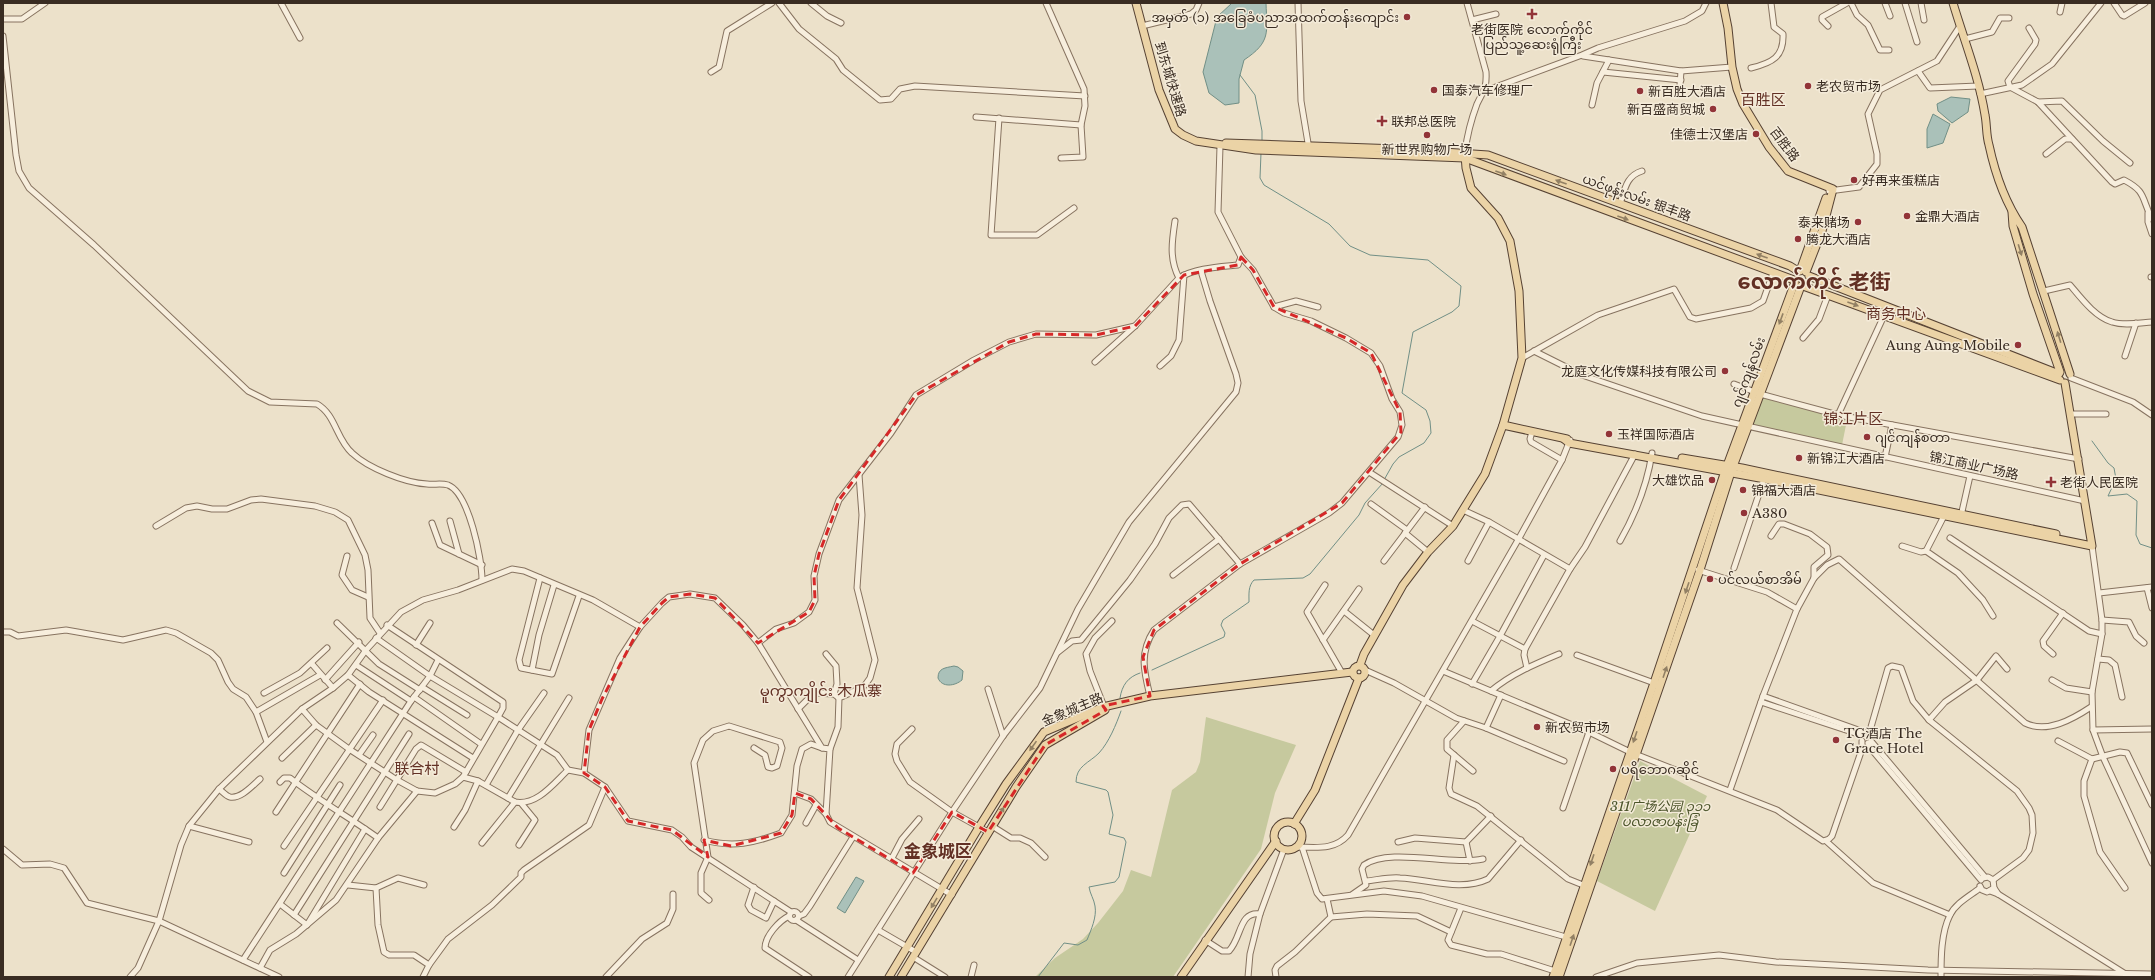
<svg xmlns="http://www.w3.org/2000/svg" width="2155" height="980" font-family="'Libre Baskerville','Noto Sans SC','Noto Sans Myanmar',serif">
  <style>
    .green { fill: #c6c99e }
    .water { fill: #aac1b9; stroke: #718f86 }
    .lines { fill: none; stroke-linecap: round; stroke-linejoin: round }
    .stream { stroke: #718f86; stroke-width: 1 }
    .minor-casing { stroke: #877360; stroke-width: 7 }
    .major-casing { stroke: #564233; stroke-width: 9 }
    .minor { stroke: #f7eedd; stroke-width: 5 }
    .major { stroke: #ebd3a6; stroke-width: 7 }
    .oneway { fill: #928064 }
    .marked { fill: none; stroke: #d62828; stroke-width: 3; stroke-dasharray: 8 5; stroke-linejoin: round }
    .poi-dot { fill: #923438; stroke: #f4ebd9; stroke-width: 1.5 }
    .labels { text-anchor: middle; stroke-width: 3; stroke-linejoin: round; paint-order: stroke }
    .poi-label { font-size: 13px; fill: #392c22; stroke: #f4ebd9; text-anchor: start }
    .street-label { font-size: 13px; fill: #392c22; stroke: #f4ebd9 }
    .park-label { font-size: 13px; font-style: italic; fill: #4b542a; stroke: #f4ebd9 }
    .quarter-label { font-size: 15px; fill: #623024; stroke: #f4ebd9 }
    .district-label { font-size: 17px; font-weight: bold; fill: #623024; stroke: #f4ebd9 }
    .town-label { font-size: 21px; font-weight: bold; fill: #623024; stroke: #f4ebd9 }
  </style>
  <rect width="100%" height="100%" fill="#ece1ca"/>
  <g class="green">
    <path d="M1763,398L1847,420L1842,445L1752,426Z"/>
    <path d="M1206,717L1296,745L1275,793L1261,849L1173,977H1035L1055,958L1083,939L1098,923L1123,891L1131,870L1151,877L1172,790L1196,772L1200,762Z"/>
    <path d="M1640,761L1707,796L1655,911L1597,881Z"/>
  </g>
  <g class="water">
    <path d="M1232,3H1266C1267,33 1271,42 1244,60L1239,79V103L1225,105L1209,93L1203,72L1217,17Z"/>
    <path d="M1951,97L1970,99L1968,112L1952,123L1938,111L1937,104Z"/>
    <path d="M1933,114L1950,124L1943,143L1927,148V129Z"/>
    <path d="M954,666L958,667L963,671L962,680C955,686 942,688 938,678C938,668 945,668 954,666Z"/>
    <path d="M856,877L864,881L845,913L837,908Z"/>
  </g>
  <g class="lines">
    <g class="stream">
      <path d="M1240,75L1255,95L1262,131V142"/>
      <path d="M1261,153L1260,178L1264,185L1329,224L1350,246L1370,255L1428,260L1461,286L1459,306L1452,312L1413,332L1402,393L1426,410L1430,421L1431,433L1424,443L1399,457L1393,464L1384,480"/>
      <path d="M2092,441L2108,463L2114,468L2116,479L2108,496L2127,494L2137,501L2136,535L2140,544L2152,548"/>
      <path d="M1152,670L1224,637L1225,633L1221,625L1223,620L1249,602C1249,594 1248,586 1254,580L1303,578L1310,574L1359,515L1365,503L1383,483"/>
      <path d="M1120,698C1122,685 1128,677 1140,673"/>
      <path d="M1038,977L1064,943L1078,945L1087,940C1091,930 1097,917 1095,906C1094,899 1090,894 1089,887L1115,882L1119,877L1126,842L1124,838L1109,834L1113,815L1108,792L1106,790L1076,782C1076,766 1089,763 1099,753C1109,742 1116,725 1121,711"/>
    </g>
    <g class="minor-casing">
      <g id="minor">
        <path d="M281,3L300,38"/>
        <path d="M779,3L799,29L836,59L843,70L880,100L891,99L900,89L915,86L1085,96"/>
        <path d="M811,3L827,16L841,23"/>
        <path d="M1046,3L1084,89L1085,106L1081,125L1083,157L1061,158"/>
        <path d="M1298,3L1301,101L1309,149"/>
        <path d="M1851,3L1857,15L1868,25L1880,50H1889"/>
        <path d="M1885,3L1890,16"/>
        <path d="M1905,3L1917,42"/>
        <path d="M1921,3L1924,20"/>
        <path d="M2114,3L2122,15L2124,16L2145,3"/>
        <path d="M2060,12L2062,3"/>
        <path d="M3,19H22L45,3"/>
        <path d="M1472,20L1496,14"/>
        <path d="M1142,26L1191,14L1196,10L1199,3"/>
        <path d="M1828,26L1822,20V17L1847,3"/>
        <path d="M2029,28L2036,40L2035,44L2008,81L2010,87L2038,102L2112,182L2115,184L2124,180C2147,192 2141,198 2152,219"/>
        <path d="M3,36L16,155L19,171L29,188L94,245L248,391L270,402L317,404C336,415 336,439 352,453C368,468 405,483 427,484C434,485 441,483 448,485C469,493 482,559 482,580"/>
        <path d="M1965,39L1992,32L2000,18H2009"/>
        <path d="M1583,56L1681,71L1732,67"/>
        <path d="M1751,68C1772,63 1784,57 1783,34L1774,27L1771,3"/>
        <path d="M1918,71L1930,88L1978,86"/>
        <path d="M711,72L719,67L727,31L772,3"/>
        <path d="M1603,72L1681,80"/>
        <path d="M1680,85L1681,71"/>
        <path d="M1485,91L1582,55L1598,48L1685,21L1702,11L1706,3"/>
        <path d="M1980,94L2022,85L2052,64L2101,3"/>
        <path d="M2038,102L2062,101L2103,141L2130,163"/>
        <path d="M1592,105L1597,83L1609,60"/>
        <path d="M976,117L1081,125"/>
        <path d="M999,118L991,235H1037L1074,208"/>
        <path d="M1465,152C1467,136 1471,120 1477,104C1483,91 1487,89 1486,72L1467,3"/>
        <path d="M2046,154L2065,139H2072"/>
        <path d="M1829,191L1859,187L1877,164V154L1868,114L1880,90L1937,61L1960,26"/>
        <path d="M1620,204C1625,189 1626,176 1642,171"/>
        <path d="M2148,213V222L2152,234"/>
        <path d="M1175,221C1172,241 1169,259 1179,278"/>
        <path d="M2151,277H2152"/>
        <path d="M2044,291L2070,285C2081,298 2095,317 2112,322C2124,326 2139,323 2152,322"/>
        <path d="M1274,307L1296,301L1318,307"/>
        <path d="M1803,338L1819,319L1828,295"/>
        <path d="M1534,351L1582,375L1702,416L2085,501"/>
        <path d="M2125,356L2136,323"/>
        <path d="M1522,358L1598,315L1674,289L1690,317L1696,319L1751,308L1763,301L1773,273"/>
        <path d="M1095,362L1135,326L1179,278C1195,268 1219,267 1238,265L1241,257"/>
        <path d="M1160,366L1171,356L1179,340L1184,275"/>
        <path d="M2071,378L2133,402L2152,415"/>
        <path d="M1734,384L1760,394L1838,415L2079,459"/>
        <path d="M2071,414H2106"/>
        <path d="M1838,415L1888,307"/>
        <path d="M1532,432L1530,439L1531,442L1562,460"/>
        <path d="M1885,457L1892,425"/>
        <path d="M1369,472L1453,526"/>
        <path d="M1371,504L1407,530"/>
        <path d="M1463,510L1489,522L1570,569"/>
        <path d="M1944,516L1926,551L1958,573L1983,600L1993,616"/>
        <path d="M1961,516L1970,476"/>
        <path d="M450,521L459,554"/>
        <path d="M432,523L440,545L482,565"/>
        <path d="M156,526L186,508L197,506L212,509H227L251,500L261,499L315,506L335,512L348,520L365,555L368,570L370,618L380,633"/>
        <path d="M1405,533L1428,552"/>
        <path d="M1771,536L1779,524H1784L1810,534L1827,547L1828,555L1814,567V578"/>
        <path d="M1950,538L2089,631L2102,634"/>
        <path d="M1620,541C1636,513 1647,486 1652,453"/>
        <path d="M1902,546L1921,552L1926,551"/>
        <path d="M2092,546L2102,620V634L2092,692L2093,730L2103,757L2152,863"/>
        <path d="M347,556L342,575L352,590L368,597"/>
        <path d="M1384,561L1425,507"/>
        <path d="M1468,561L1489,522"/>
        <path d="M1734,568L1765,476"/>
        <path d="M1698,570L1767,592L1797,609"/>
        <path d="M1173,575L1219,539"/>
        <path d="M540,578L519,660L521,668L552,674L579,596"/>
        <path d="M1325,585L1307,612L1342,673"/>
        <path d="M2147,588L2152,608"/>
        <path d="M2099,593L2152,587"/>
        <path d="M1344,611L1374,635"/>
        <path d="M2102,620L2129,622L2136,636L2144,643"/>
        <path d="M1472,621L1525,649"/>
        <path d="M337,623L379,664L420,690"/>
        <path d="M387,625L503,702V708L498,717L463,777"/>
        <path d="M3,632H10L18,636L66,630L123,640L166,630L176,633L211,653L218,660L228,682L233,689L246,697L256,712L267,742"/>
        <path d="M376,638L430,676L498,717L557,755L568,770L584,773L605,787L628,821L672,830L682,837L691,847L791,912"/>
        <path d="M1323,640L1359,589"/>
        <path d="M758,643L776,629L794,623L809,612L815,600L814,576L819,554L839,500L891,433L916,395L974,360L1009,342L1036,334L1096,335L1135,326"/>
        <path d="M416,645L430,623"/>
        <path d="M1058,652L1072,641L1081,640L1130,580L1155,544L1169,518L1182,505L1189,504L1240,564"/>
        <path d="M826,654L836,666L837,684L834,694"/>
        <path d="M2053,654L2044,646L2043,641L2063,613"/>
        <path d="M1577,655L1657,684"/>
        <path d="M2098,659L2109,660L2115,665L2122,697"/>
        <path d="M312,664L333,688"/>
        <path d="M356,665L411,701"/>
        <path d="M1527,668L1524,655L1525,649L1570,569L1585,547L1635,454"/>
        <path d="M532,670L539,635L554,585"/>
        <path d="M1365,670L1394,683L1456,718L1486,728L1564,761"/>
        <path d="M1443,671L1589,732L1630,752L1777,810L1823,841L1829,839L1832,836L1862,749V741"/>
        <path d="M348,675L369,692L473,758"/>
        <path d="M325,680L359,642"/>
        <path d="M2052,680L2066,688L2092,692"/>
        <path d="M1472,684L1500,636L1544,555"/>
        <path d="M422,687L467,715"/>
        <path d="M988,689L1003,736"/>
        <path d="M1491,691C1511,674 1535,664 1559,654"/>
        <path d="M264,693L300,673L327,648"/>
        <path d="M1150,696C1144,672 1139,653 1154,630L1240,564L1329,513L1342,503L1398,437L1402,425L1400,412L1392,399L1380,366L1371,353L1346,338L1311,321L1284,313L1274,307L1253,270L1241,257L1218,212L1220,146"/>
        <path d="M1763,696L1864,732"/>
        <path d="M414,697L481,744"/>
        <path d="M1761,702L1861,735"/>
        <path d="M302,709L316,725L349,749L397,780L417,791L435,793L455,784L463,777L478,781L515,802C537,806 554,783 568,770"/>
        <path d="M798,709L814,693L834,694L839,698"/>
        <path d="M1105,709L1090,671L1086,654L1095,638L1112,621"/>
        <path d="M256,712L320,675"/>
        <path d="M1464,721L1447,740V749L1473,771"/>
        <path d="M1486,728L1501,695"/>
        <path d="M2093,730L2152,729"/>
        <path d="M1871,733V727L1888,668L1892,666L1901,668L1913,701L1929,720"/>
        <path d="M1871,741L1985,877"/>
        <path d="M2058,741L2092,759L2120,752L2127,753L2152,805"/>
        <path d="M1868,743L1872,750L1981,880"/>
        <path d="M830,749L838,727L839,698L859,689L865,685L870,678L875,660L857,588L862,515L859,475"/>
        <path d="M359,755L373,735"/>
        <path d="M1454,755L1449,788L1451,794L1477,806L1568,879L1588,887"/>
        <path d="M282,758L316,725"/>
        <path d="M2092,759L2084,781V796L2100,852L2125,888"/>
        <path d="M584,773L589,730L620,658L640,627L662,603L669,597L690,594L715,598L743,625L758,643L822,748L830,749L826,814L830,822L952,895"/>
        <path d="M280,782L284,778H290C318,800 349,817 378,838"/>
        <path d="M486,785L518,730L544,693"/>
        <path d="M219,789C222,791 226,796 230,797C241,799 253,785 260,779"/>
        <path d="M1730,790L1763,696L1797,609L1814,578L1827,565L1839,559L2025,723C2047,734 2073,719 2091,707"/>
        <path d="M795,793L811,799L826,814"/>
        <path d="M508,798L569,698"/>
        <path d="M380,807L416,749L421,745L466,772"/>
        <path d="M1563,808L1589,732"/>
        <path d="M276,812L360,684"/>
        <path d="M806,823L816,805"/>
        <path d="M189,826L249,842"/>
        <path d="M992,826L1011,838H1020L1031,843L1045,857"/>
        <path d="M454,827L465,810L478,781"/>
        <path d="M988,832L952,812L1003,736L1040,688L1078,609L1129,522L1236,392L1238,383L1236,374L1210,301L1201,271"/>
        <path d="M704,840C733,848 754,843 781,833L792,815L797,766L802,749L811,744L822,748"/>
        <path d="M1826,841L1873,883L1950,915"/>
        <path d="M1398,842L1415,838L1466,842L1491,816"/>
        <path d="M1466,842L1470,861"/>
        <path d="M482,843L515,802"/>
        <path d="M519,845L535,820L521,803"/>
        <path d="M284,846L383,700"/>
        <path d="M1296,847C1315,847 1334,851 1348,835L1518,540L1562,460L1570,440"/>
        <path d="M1302,847L1317,893L1322,899L1384,891L1422,896L1566,937"/>
        <path d="M3,849L22,865L50,864L64,868L87,903L159,921L279,977"/>
        <path d="M892,858L902,839L919,819"/>
        <path d="M284,873L340,785"/>
        <path d="M1983,878L1988,877L1993,880L1994,888L1998,894"/>
        <path d="M1993,880L2023,858L2029,850L2033,833L2032,815L2029,808L2017,791L1929,720L1945,702L1977,680L1996,656L2007,669"/>
        <path d="M1366,881C1377,880 1389,877 1400,878C1428,879 1461,892 1488,879L1521,840"/>
        <path d="M348,885L376,888L398,878L424,885"/>
        <path d="M1980,886L1982,890L1987,892L1994,888"/>
        <path d="M754,887L748,905L751,910L766,918L774,901"/>
        <path d="M376,888L378,925L384,952L389,955H414L429,965"/>
        <path d="M1990,891L1998,894L2124,973"/>
        <path d="M1353,894L1366,885L1362,869L1364,865C1391,847 1449,866 1483,859"/>
        <path d="M709,900L701,893V873L708,857L694,763L703,740L713,731L729,726L780,742L782,748L777,766L772,768L768,767L765,755L754,748"/>
        <path d="M280,904L307,925L365,829"/>
        <path d="M1461,908L1448,940L1451,945L1487,954H1501L1555,971"/>
        <circle cx="794" cy="916" r="4.5"/>
        <path d="M294,915L409,734"/>
        <path d="M789,916C779,921 765,936 765,948L809,977"/>
        <path d="M799,916L804,914L810,906L853,837"/>
        <path d="M1331,917L1367,914L1417,916L1451,932"/>
        <path d="M796,920L858,960"/>
        <path d="M878,930L916,952"/>
        <path d="M1205,940L1222,951H1229C1242,937 1239,911 1260,914"/>
        <path d="M913,957L945,977"/>
        <path d="M243,960L411,701L430,676L438,660"/>
        <path d="M260,968L270,950L296,934L336,900L378,838L417,791"/>
        <path d="M130,977L138,968L159,921L181,845L189,826L219,789L302,709L333,688L348,675L366,650L401,612L423,600L458,590L512,569L524,571L593,600L640,627"/>
        <path d="M423,977L429,965L448,939L492,905L521,877V873L524,870L589,825L605,787"/>
        <path d="M606,977L642,939L667,923L673,909V894"/>
        <path d="M848,977L952,812L910,782L897,761L895,754L897,744L912,729"/>
        <path d="M971,977L974,965"/>
        <path d="M1248,977L1250,954L1260,914L1284,849"/>
        <path d="M1276,977L1275,970L1277,966L1295,952L1331,917L1327,899"/>
        <path d="M1596,977L1637,963L1719,955L1776,962L1928,970L2152,974"/>
        <path d="M1941,977C1941,958 1941,933 1950,915C1956,903 1970,896 1980,888"/>
      </g>
    </g>
    <g class="major-casing">
      <g id="major">
        <path d="M1136,3L1159,90L1175,129L1183,135L1196,141L1256,150L1465,158L1794,280"/>
        <path d="M1723,3L1728,28L1732,67L1737,89L1743,104L1769,147L1788,171L1833,189L1822,231L1806,272"/>
        <path d="M1953,3C1964,40 1979,77 1985,115C1987,125 1986,135 1989,145C1995,173 2006,204 2022,227L2070,374"/>
        <path d="M1226,143L1399,149L1488,155L1790,266L1798,271"/>
        <path d="M2012,212L2013,226L2033,294L2060,372"/>
        <path d="M1800,271L1826,198"/>
        <path d="M1809,276L2059,374"/>
        <path d="M1803,286L2060,380"/>
        <path d="M1503,425L1567,439"/>
        <path d="M1564,439L1569,443L1765,479L2092,546L2065,383"/>
        <path d="M1682,458L1742,468L2056,534"/>
        <path d="M1360,665L1364,654L1403,585L1428,552L1453,526L1485,474L1503,425L1522,358L1519,291L1510,241L1498,218L1471,188L1466,168L1465,155"/>
        <circle cx="1359" cy="672" r="6"/>
        <circle cx="1288" cy="836" r="14"/>
        <path d="M1294,824L1315,790L1359,678"/>
        <path d="M889,977L979,827L1006,784L1044,732L1103,707L1150,696L1352,672"/>
        <path d="M901,977L1016,787L1045,745L1105,710"/>
        <path d="M1181,977L1276,841"/>
        <path d="M1553,977L1654,683L1725,471L1795,282"/>
        <path d="M1559,977L1700,570L1731,472L1801,286"/>
      </g>
    </g>
    <use href="#minor" class="minor"/>
    <use href="#major" class="major"/>
  </g>
  <defs><path id="oneway-solid" d="M-6-.8H1V-3.2L6.5 0L1 3.2V.8H-6Z"/></defs>
  <g class="oneway">
    <use href="#oneway-solid" transform="translate(1501 173) rotate(20)"/>
    <use href="#oneway-solid" transform="translate(1561 182) rotate(-160)"/>
    <use href="#oneway-solid" transform="translate(1623 218) rotate(20)"/>
    <use href="#oneway-solid" transform="translate(2020 250) rotate(73)"/>
    <use href="#oneway-solid" transform="translate(1762 256) rotate(-160)"/>
    <use href="#oneway-solid" transform="translate(1853 304) rotate(20)"/>
    <use href="#oneway-solid" transform="translate(1781 319) rotate(110)"/>
    <use href="#oneway-solid" transform="translate(2059 337) rotate(-107)"/>
    <use href="#oneway-solid" transform="translate(1687 588) rotate(109)"/>
    <use href="#oneway-solid" transform="translate(1665 672) rotate(-71)"/>
    <use href="#oneway-solid" transform="translate(1635 737) rotate(109)"/>
    <use href="#oneway-solid" transform="translate(1033 746) rotate(125)"/>
    <use href="#oneway-solid" transform="translate(1001 812) rotate(-59)"/>
    <use href="#oneway-solid" transform="translate(1592 860) rotate(109)"/>
    <use href="#oneway-solid" transform="translate(934 903) rotate(121)"/>
    <use href="#oneway-solid" transform="translate(1572 940) rotate(-71)"/>
  </g>
  <path class="marked" d="M1241,257L1253,270L1274,307L1346,338L1371,353L1400,412L1401,432L1342,503L1240,564L1154,630L1143,657L1150,696L1103,706L1106,710L1045,745L988,832L952,812L913,873L838,828L811,799L795,793L792,815L781,833L731,846L704,840L708,857L672,830L628,821L605,787L584,773L589,730L602,699L640,627L662,603L669,597L690,594L715,598L758,643L809,612L815,600L814,576L819,554L839,500L916,395L1009,342L1036,334L1096,335L1135,326L1184,275L1238,265Z"/>
  <g class="poi-dot">
    <path d="M1530 8h4v4h4v4h-4v4h-4v-4h-4v-4h4z"/>
    <circle cx="1407" cy="17" r="4"/>
    <circle cx="1808" cy="86" r="4"/>
    <circle cx="1434" cy="90" r="4"/>
    <circle cx="1640" cy="91" r="4"/>
    <circle cx="1713" cy="109" r="4"/>
    <path d="M1380 115h4v4h4v4h-4v4h-4v-4h-4v-4h4z"/>
    <circle cx="1756" cy="134" r="4"/>
    <circle cx="1427" cy="135" r="4"/>
    <circle cx="1854" cy="180" r="4"/>
    <circle cx="1907" cy="216" r="4"/>
    <circle cx="1858" cy="222" r="4"/>
    <circle cx="1798" cy="239" r="4"/>
    <circle cx="2018" cy="345" r="4"/>
    <circle cx="1725" cy="371" r="4"/>
    <circle cx="1609" cy="434" r="4"/>
    <circle cx="1867" cy="437" r="4"/>
    <circle cx="1799" cy="458" r="4"/>
    <circle cx="1712" cy="480" r="4"/>
    <path d="M2049 476h4v4h4v4h-4v4h-4v-4h-4v-4h4z"/>
    <circle cx="1743" cy="490" r="4"/>
    <circle cx="1744" cy="513" r="4"/>
    <circle cx="1710" cy="579" r="4"/>
    <circle cx="1537" cy="727" r="4"/>
    <circle cx="1836" cy="740" r="4"/>
    <circle cx="1613" cy="769" r="4"/>
  </g>
  <g class="labels">
    <g class="poi-label">
      <text x="1399" y="22" text-anchor="end">အမှတ် (၁) အခြေခံပညာအထက်တန်းကျောင်း</text>
      <text x="1532" y="34" text-anchor="middle">老街医院 လောက်ကိုင်<tspan x="1532" dy="15">ပြည်သူ့ဆေးရုံကြီး</tspan></text>
      <text x="1816" y="91">老农贸市场</text>
      <text x="1442" y="95">国泰汽车修理厂</text>
      <text x="1648" y="96">新百胜大酒店</text>
      <text x="1705" y="114" text-anchor="end">新百盛商贸城</text>
      <text x="1391" y="126">联邦总医院</text>
      <text x="1748" y="139" text-anchor="end">佳德士汉堡店</text>
      <text x="1427" y="154" text-anchor="middle">新世界购物广场</text>
      <text x="1862" y="185">好再来蛋糕店</text>
      <text x="1915" y="221">金鼎大酒店</text>
      <text x="1850" y="227" text-anchor="end">泰来赌场</text>
      <text x="1806" y="244">腾龙大酒店</text>
      <text x="2010" y="350" text-anchor="end">Aung Aung Mobile</text>
      <text x="1717" y="376" text-anchor="end">龙庭文化传媒科技有限公司</text>
      <text x="1617" y="439">玉祥国际酒店</text>
      <text x="1875" y="442">ဂျင်ကျန်စတာ</text>
      <text x="1807" y="463">新锦江大酒店</text>
      <text x="1704" y="485" text-anchor="end">大雄饮品</text>
      <text x="2060" y="487">老街人民医院</text>
      <text x="1751" y="495">锦福大酒店</text>
      <text x="1752" y="518">A380</text>
      <text x="1718" y="584">ပင်လယ်စာအိမ်</text>
      <text x="1545" y="732">新农贸市场</text>
      <text x="1844" y="738">TG酒店 The<tspan x="1844" dy="15">Grace Hotel</tspan></text>
      <text x="1621" y="774">ပရိဘောဂဆိုင်</text>
    </g>
    <g class="street-label">
      <text transform="translate(1171 79) rotate(73)" y="5">到东城快速路</text>
      <text transform="translate(1785 144) rotate(53)" y="5">百胜路</text>
      <text transform="translate(1637 197) rotate(20)" y="5">ယင်ဖုန်းလမ်း 银丰路</text>
      <text transform="translate(1748 372) rotate(-70)" y="5">ဂျင်ကျန်လမ်း</text>
      <text transform="translate(1974 465) rotate(12)" y="5">锦江商业广场路</text>
      <text transform="translate(1072 709) rotate(-23)" y="5">金象城主路</text>
    </g>
    <g class="park-label">
      <text x="1660" y="811">311广场公园 ၃၁၁<tspan x="1660" dy="15">ပလာဇာပန်းခြံ</tspan></text>
    </g>
    <g class="quarter-label">
      <text x="1763" y="105">百胜区</text>
      <text x="1896" y="319">商务中心</text>
      <text x="1853" y="424">锦江片区</text>
      <text x="821" y="696">မူကွာကျိုင်း 木瓜寨</text>
      <text x="417" y="774">联合村</text>
    </g>
    <g class="district-label">
      <text x="938" y="857">金象城区</text>
    </g>
    <g class="town-label">
      <text x="1814" y="289">လောက်ကိုင် 老街</text>
    </g>
  </g>
  <rect width="2155" height="980" fill="none" stroke="#392c22" stroke-width="8"/>
</svg>
